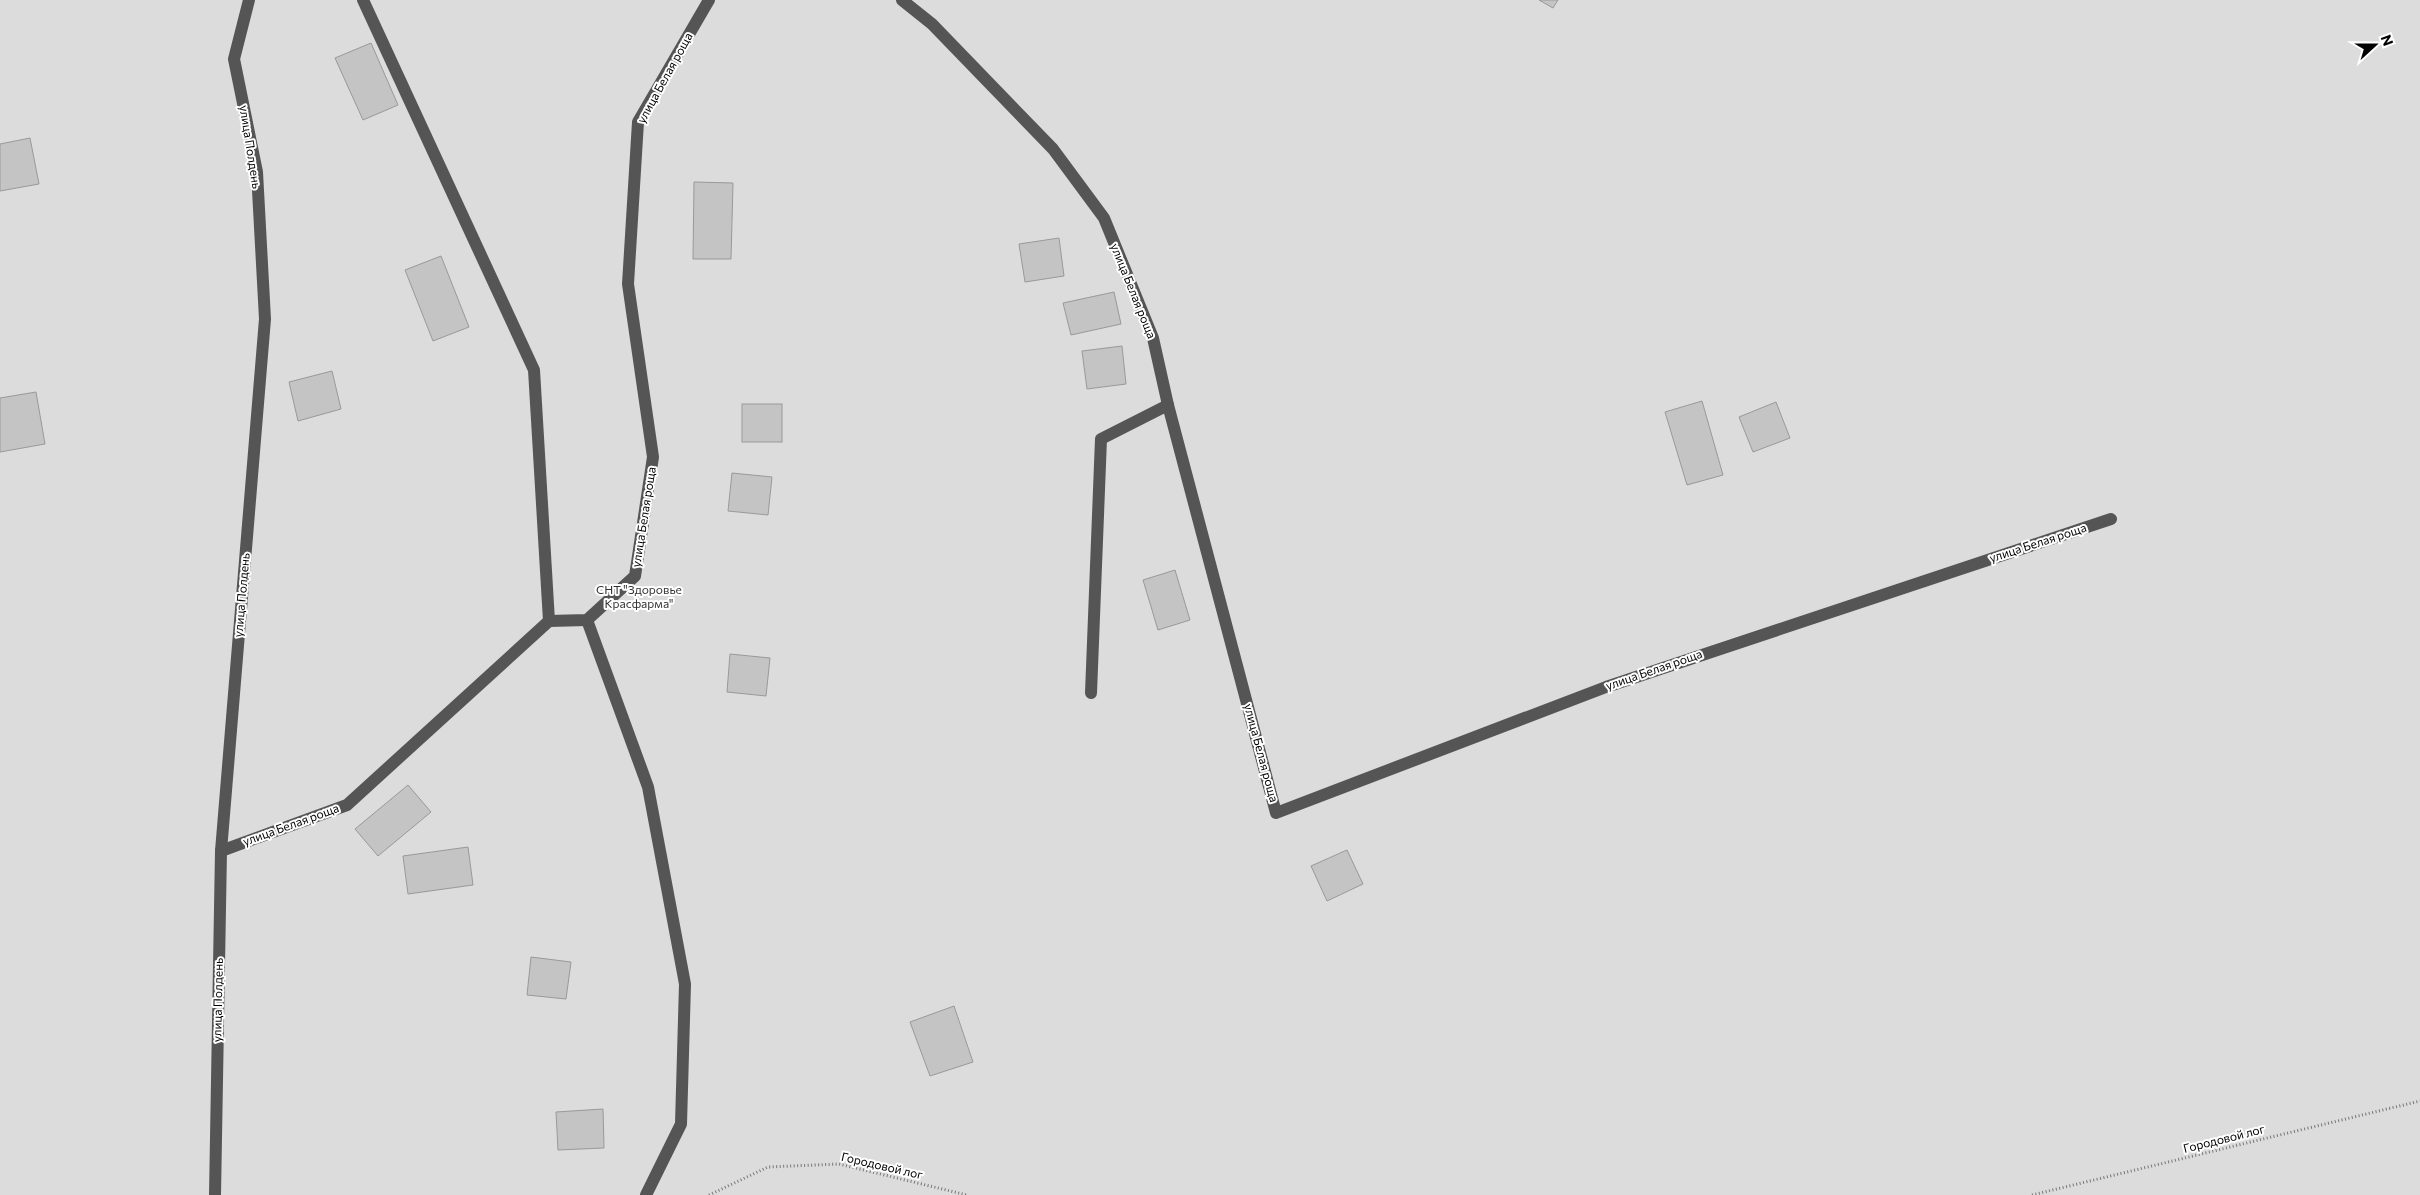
<svg xmlns="http://www.w3.org/2000/svg" width="2420" height="1195" font-family="Commissioner,sans-serif">
  <style>
    .green { fill: #dcdcdc }
    .building { fill: #c4c4c4; stroke: #999 }
    .lines { fill: none; stroke-linecap: round; stroke-linejoin: round }
    .path { stroke: #777; stroke-width: 3; stroke-dasharray: 1 2.5; stroke-linecap: butt }
    .minor { stroke: #555; stroke-width: 12 }
    .labels { text-anchor: middle; stroke-width: 4; stroke-linejoin: round; paint-order: stroke }
    .street-label { font-size: 12px; fill: #000; stroke: #fff }
    .park-label { font-size: 12px; fill: #333; stroke: #fff }
  </style>
  <rect width="100%" height="100%" fill="#fff"/>
  <rect class="green" x="0" y="0" width="2420" height="1195"/>
  <g class="building">
    <path d="M1539,0H1558L1553,8Z"/>
    <path d="M371,43L398,105L363,120L335,58Z"/>
    <path d="M30,138L39,184L0,191V144Z"/>
    <path d="M694,182L733,183L731,259H693Z"/>
    <path d="M1059,238L1064,276L1025,282L1019,244Z"/>
    <path d="M441,256L469,327L433,341L405,270Z"/>
    <path d="M1114,292L1121,324L1071,335L1063,303Z"/>
    <path d="M1122,346L1126,384L1087,389L1082,351Z"/>
    <path d="M332,371L341,409L298,421L289,382Z"/>
    <path d="M36,392L45,444L0,452V398Z"/>
    <path d="M1702,401L1723,475L1687,485L1665,412Z"/>
    <path d="M1776,402L1790,438L1753,452L1739,417Z"/>
    <rect x="742" y="404" width="40" height="38"/>
    <path d="M732,473L772,477L768,515L728,511Z"/>
    <path d="M1175,570L1190,620L1158,630L1143,580Z"/>
    <path d="M730,654L770,658L766,696L727,692Z"/>
    <path d="M408,785L431,812L378,856L355,829Z"/>
    <path d="M468,847L473,885L408,894L403,856Z"/>
    <path d="M1347,850L1363,884L1327,901L1311,866Z"/>
    <path d="M531,957L571,962L566,999L527,995Z"/>
    <path d="M954,1006L973,1062L930,1076L910,1022Z"/>
    <path d="M603,1109L604,1148L558,1150L556,1112Z"/>
  </g>
  <g class="lines">
    <g class="path">
      <path d="M709,1195L768,1167L839,1164L967,1195"/>
      <path d="M2032,1195L2420,1101"/>
    </g>
    <g class="minor">
      <path d="M363,0L534,370L549,621"/>
      <path d="M902,0L932,24L1053,149L1104,218L1153,338L1168,405L1276,813L1606,687L2111,519"/>
      <path d="M587,620L648,787L685,984L681,1124L646,1195"/>
      <path d="M1091,693L1101,439L1168,405"/>
      <path d="M221,851L347,805L549,621L587,620L635,576L653,457L628,284L638,122L709,0"/>
      <path d="M215,1195L221,851L265,319L257,172L234,59L249,0"/>
    </g>
  </g>
  <g class="labels">
    <g class="street-label">
      <text transform="translate(665 78) rotate(-61)" y="4">улица Белая роща</text>
      <text transform="translate(250 147) rotate(81)" y="4">улица Полдень</text>
      <text transform="translate(1133 291) rotate(68)" y="4">улица Белая роща</text>
      <text transform="translate(644 517) rotate(-81)" y="4">улица Белая роща</text>
      <text transform="translate(2038 543) rotate(-18)" y="4">улица Белая роща</text>
      <text transform="translate(242 595) rotate(-85)" y="4">улица Полдень</text>
      <text transform="translate(1654 670) rotate(-19)" y="4">улица Белая роща</text>
      <text transform="translate(1261 753) rotate(75)" y="4">улица Белая роща</text>
      <text transform="translate(291 825) rotate(-20)" y="4">улица Белая роща</text>
      <text transform="translate(218 1000) rotate(-89)" y="4">улица Полдень</text>
      <text transform="translate(2224 1139) rotate(-14)" y="4">Городовой лог</text>
      <text transform="translate(882 1166) rotate(13)" y="4">Городовой лог</text>
    </g>
    <g class="park-label">
      <text x="639" y="594">СНТ "Здоровье<tspan x="639" dy="14">Красфарма"</tspan></text>
    </g>
  </g>
  <g transform="translate(2375 45) rotate(69)" stroke="#ffffff" stroke-width="4" paint-order="stroke">
  <path d="M0-4L9 19L0 12L-9 19Z" fill="#000000"/>
  <text y="-8" font-size="14" font-weight="bold" text-anchor="middle" fill="#000000">N</text>
  </g>
</svg>
